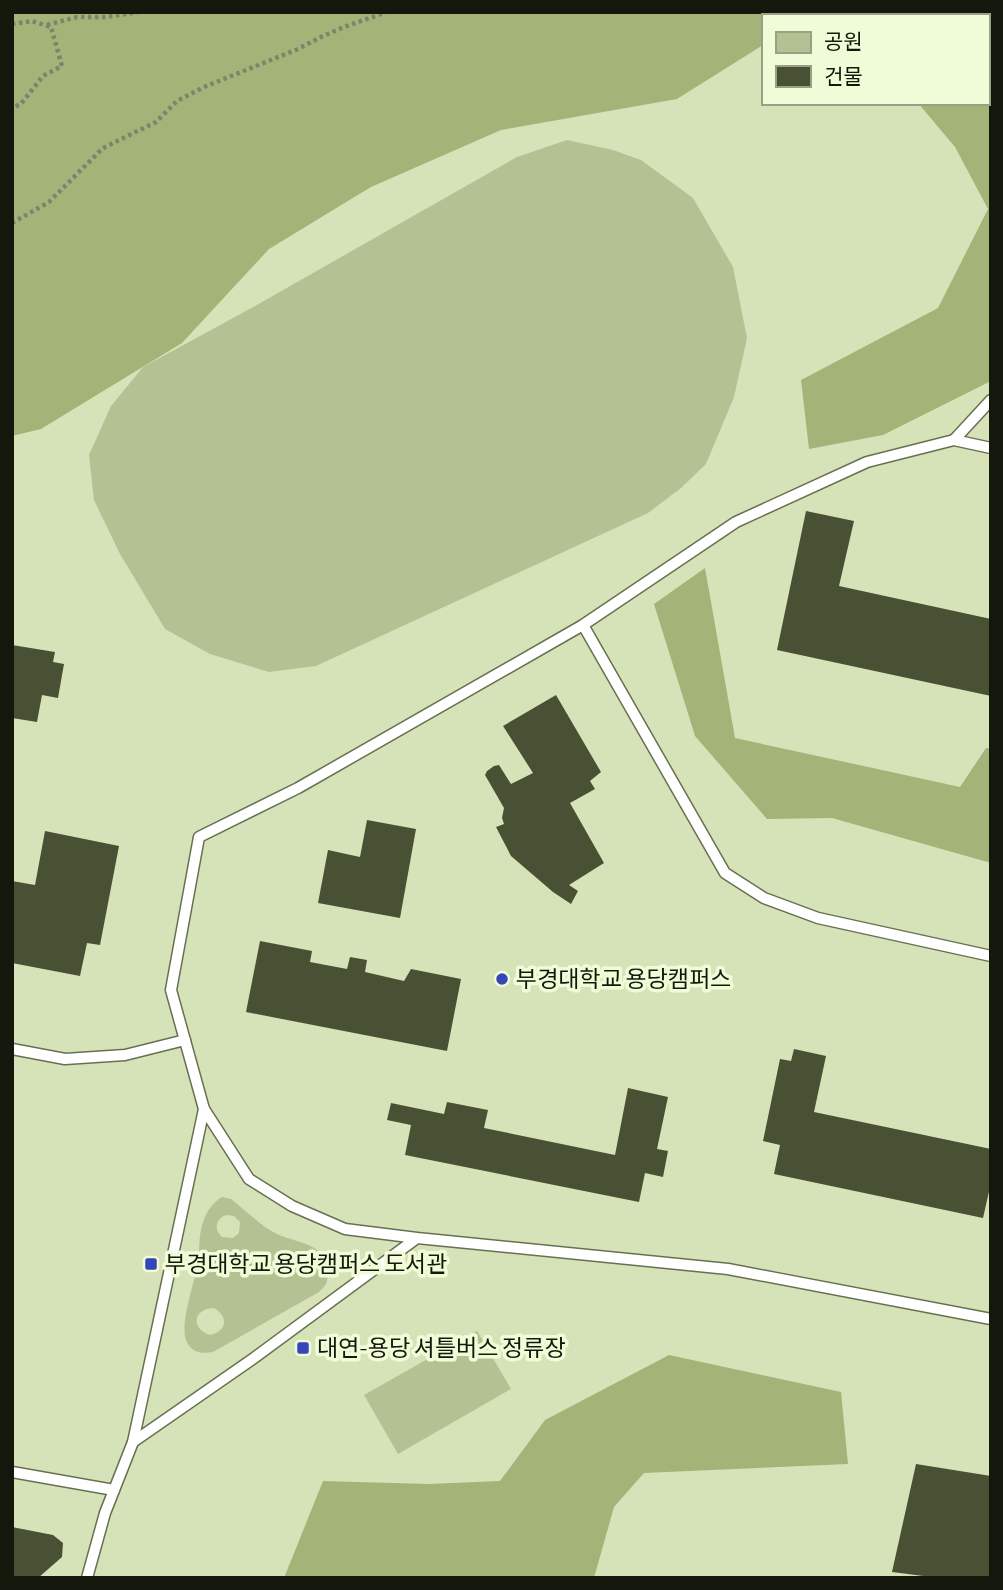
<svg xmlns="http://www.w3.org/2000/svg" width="1003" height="1590" font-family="'Sofia Sans Condensed','Noto Sans KR',sans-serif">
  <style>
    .built { fill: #d6e3b8 }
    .green { fill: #b4c193; fill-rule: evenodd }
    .forest { fill: #a4b478 }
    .building { fill: #495134 }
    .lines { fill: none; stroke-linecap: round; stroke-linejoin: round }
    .service-casing { stroke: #687051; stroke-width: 13 }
    .path { stroke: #7e846c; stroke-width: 4.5; stroke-dasharray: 3.5 3.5; stroke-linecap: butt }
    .service { stroke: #fff; stroke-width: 10 }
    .poi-dot { fill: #3546b8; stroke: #f0fbd7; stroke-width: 2.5 }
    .labels { text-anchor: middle; stroke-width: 7; stroke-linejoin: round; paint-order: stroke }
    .poi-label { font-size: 23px; fill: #14170b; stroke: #f0fbd7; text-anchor: start }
  </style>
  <rect width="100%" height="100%" fill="#e3edca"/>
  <path class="built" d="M763,27V103H955L991,142V1578H12V375L288,195Z"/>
  <g class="green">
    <path d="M567,140L613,150L641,160L693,198L733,267L747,338L734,397L706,464L681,488L648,513L316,666L269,672L210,654L165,629L120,554L94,500L89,455L111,406L143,367L255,306L517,157Z"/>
    <path d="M222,1197L231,1199C244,1209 260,1225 275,1233C294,1243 330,1243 328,1273C327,1284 327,1284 319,1292L213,1352C201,1354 191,1353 186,1340C180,1324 194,1282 198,1265C200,1251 198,1236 203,1222C207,1211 212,1203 222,1197ZM226,1215L234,1216L240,1222L239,1233L233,1238L222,1237C214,1230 215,1219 226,1215ZM214,1308C229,1317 227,1331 210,1335C190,1328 193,1309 214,1308Z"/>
    <path d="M477,1331L511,1389L398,1454L364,1395Z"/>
  </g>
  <g class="forest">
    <path d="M12,12H991V381L883,435L809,449L801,380L938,308L988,209L955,147L918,103H987V16H763V45L677,99L501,130L371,187L269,249L182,343L41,429L12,436Z"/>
    <path d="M705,568L735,738L960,787L986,748L991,749V863L832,818L767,819L695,736L654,604Z"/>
    <path d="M669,1355L841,1392L848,1464L644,1473L614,1507L594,1578H284L323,1481L428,1484L500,1481L545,1420Z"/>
  </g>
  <g class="building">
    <path d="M806,511L854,521L839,586L991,619V696L777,650Z"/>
    <path d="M12,645L55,652L53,662L64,664L58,698L42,695L37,722L12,718Z"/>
    <path d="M556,695L601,772L590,781L595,789L570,803L604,863L569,885L578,891L571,904L553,892L511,856L496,827L504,824L502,818L504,808L485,775L487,771L494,766L499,765L511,784L533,773L503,726Z"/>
    <path d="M367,820L416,829L400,918L318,903L328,850L360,857Z"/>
    <path d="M45,831L119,846L100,945L87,943L80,976L12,963V881L35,885Z"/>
    <path d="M260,941L312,951L310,962L347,969L350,957L367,960L365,972L404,981L411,969L461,979L447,1051L246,1012Z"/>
    <path d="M794,1049L826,1056L814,1112L991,1149V1183L983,1218L774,1174L780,1145L763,1141L780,1059L791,1061Z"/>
    <path d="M628,1088L668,1097L657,1149L668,1151L663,1177L645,1173L639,1202L405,1155L411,1125L387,1120L391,1103L444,1114L447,1102L488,1110L484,1128L615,1155Z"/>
    <path d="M916,1464L991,1476V1578H939L892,1572Z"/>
    <path d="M12,1527L53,1535L63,1543L62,1557L38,1578H12Z"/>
  </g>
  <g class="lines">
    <g class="service-casing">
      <g id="service">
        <path d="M897,12L903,16"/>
        <path d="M987,68L991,71"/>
        <path d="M954,440L991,400"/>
        <path d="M583,625L725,873L764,898L818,918L991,956"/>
        <path d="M12,1049L65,1059L125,1055L185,1040"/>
        <path d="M204,1109L171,990L199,837L298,788L583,625L736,522L867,462L954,440L991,448"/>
        <path d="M417,1238L254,1358L133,1442L204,1109L249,1179L292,1206L345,1229L417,1238L728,1269L991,1319"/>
        <path d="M12,1472L114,1490"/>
        <path d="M87,1578L105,1513L133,1442"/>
      </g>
    </g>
    <g class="path">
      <path d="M12,24L32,21L51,27L62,66L43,76L21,104L12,108"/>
      <path d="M47,25L77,17H106L139,12"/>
      <path d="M12,223L49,202L103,148L156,122L177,101L204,87L298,49L321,37L344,27L387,12"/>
    </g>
    <use href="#service" class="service"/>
  </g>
  <g class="poi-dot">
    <circle cx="502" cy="979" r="7"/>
    <rect x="144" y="1257" width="14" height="14" rx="3.5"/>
    <rect x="296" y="1341" width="14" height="14" rx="3.5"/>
  </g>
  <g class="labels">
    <g class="poi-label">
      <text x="516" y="987">부경대학교 용당캠퍼스</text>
      <text x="165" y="1272">부경대학교 용당캠퍼스 도서관</text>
      <text x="317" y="1356">대연-용당 셔틀버스 정류장</text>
    </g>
  </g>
  <rect width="1003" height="1590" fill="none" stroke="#14170b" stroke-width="28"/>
  <rect x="762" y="14" width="228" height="91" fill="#f0fbd7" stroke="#98a085" stroke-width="2"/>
  <rect x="776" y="32" width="35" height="21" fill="#b4c193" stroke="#98a085" stroke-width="2"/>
  <text x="824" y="49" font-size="21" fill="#14170b">공원</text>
  <rect x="776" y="66" width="35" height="21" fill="#495134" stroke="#98a085" stroke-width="2"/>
  <text x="824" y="84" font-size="21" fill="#14170b">건물</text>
</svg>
